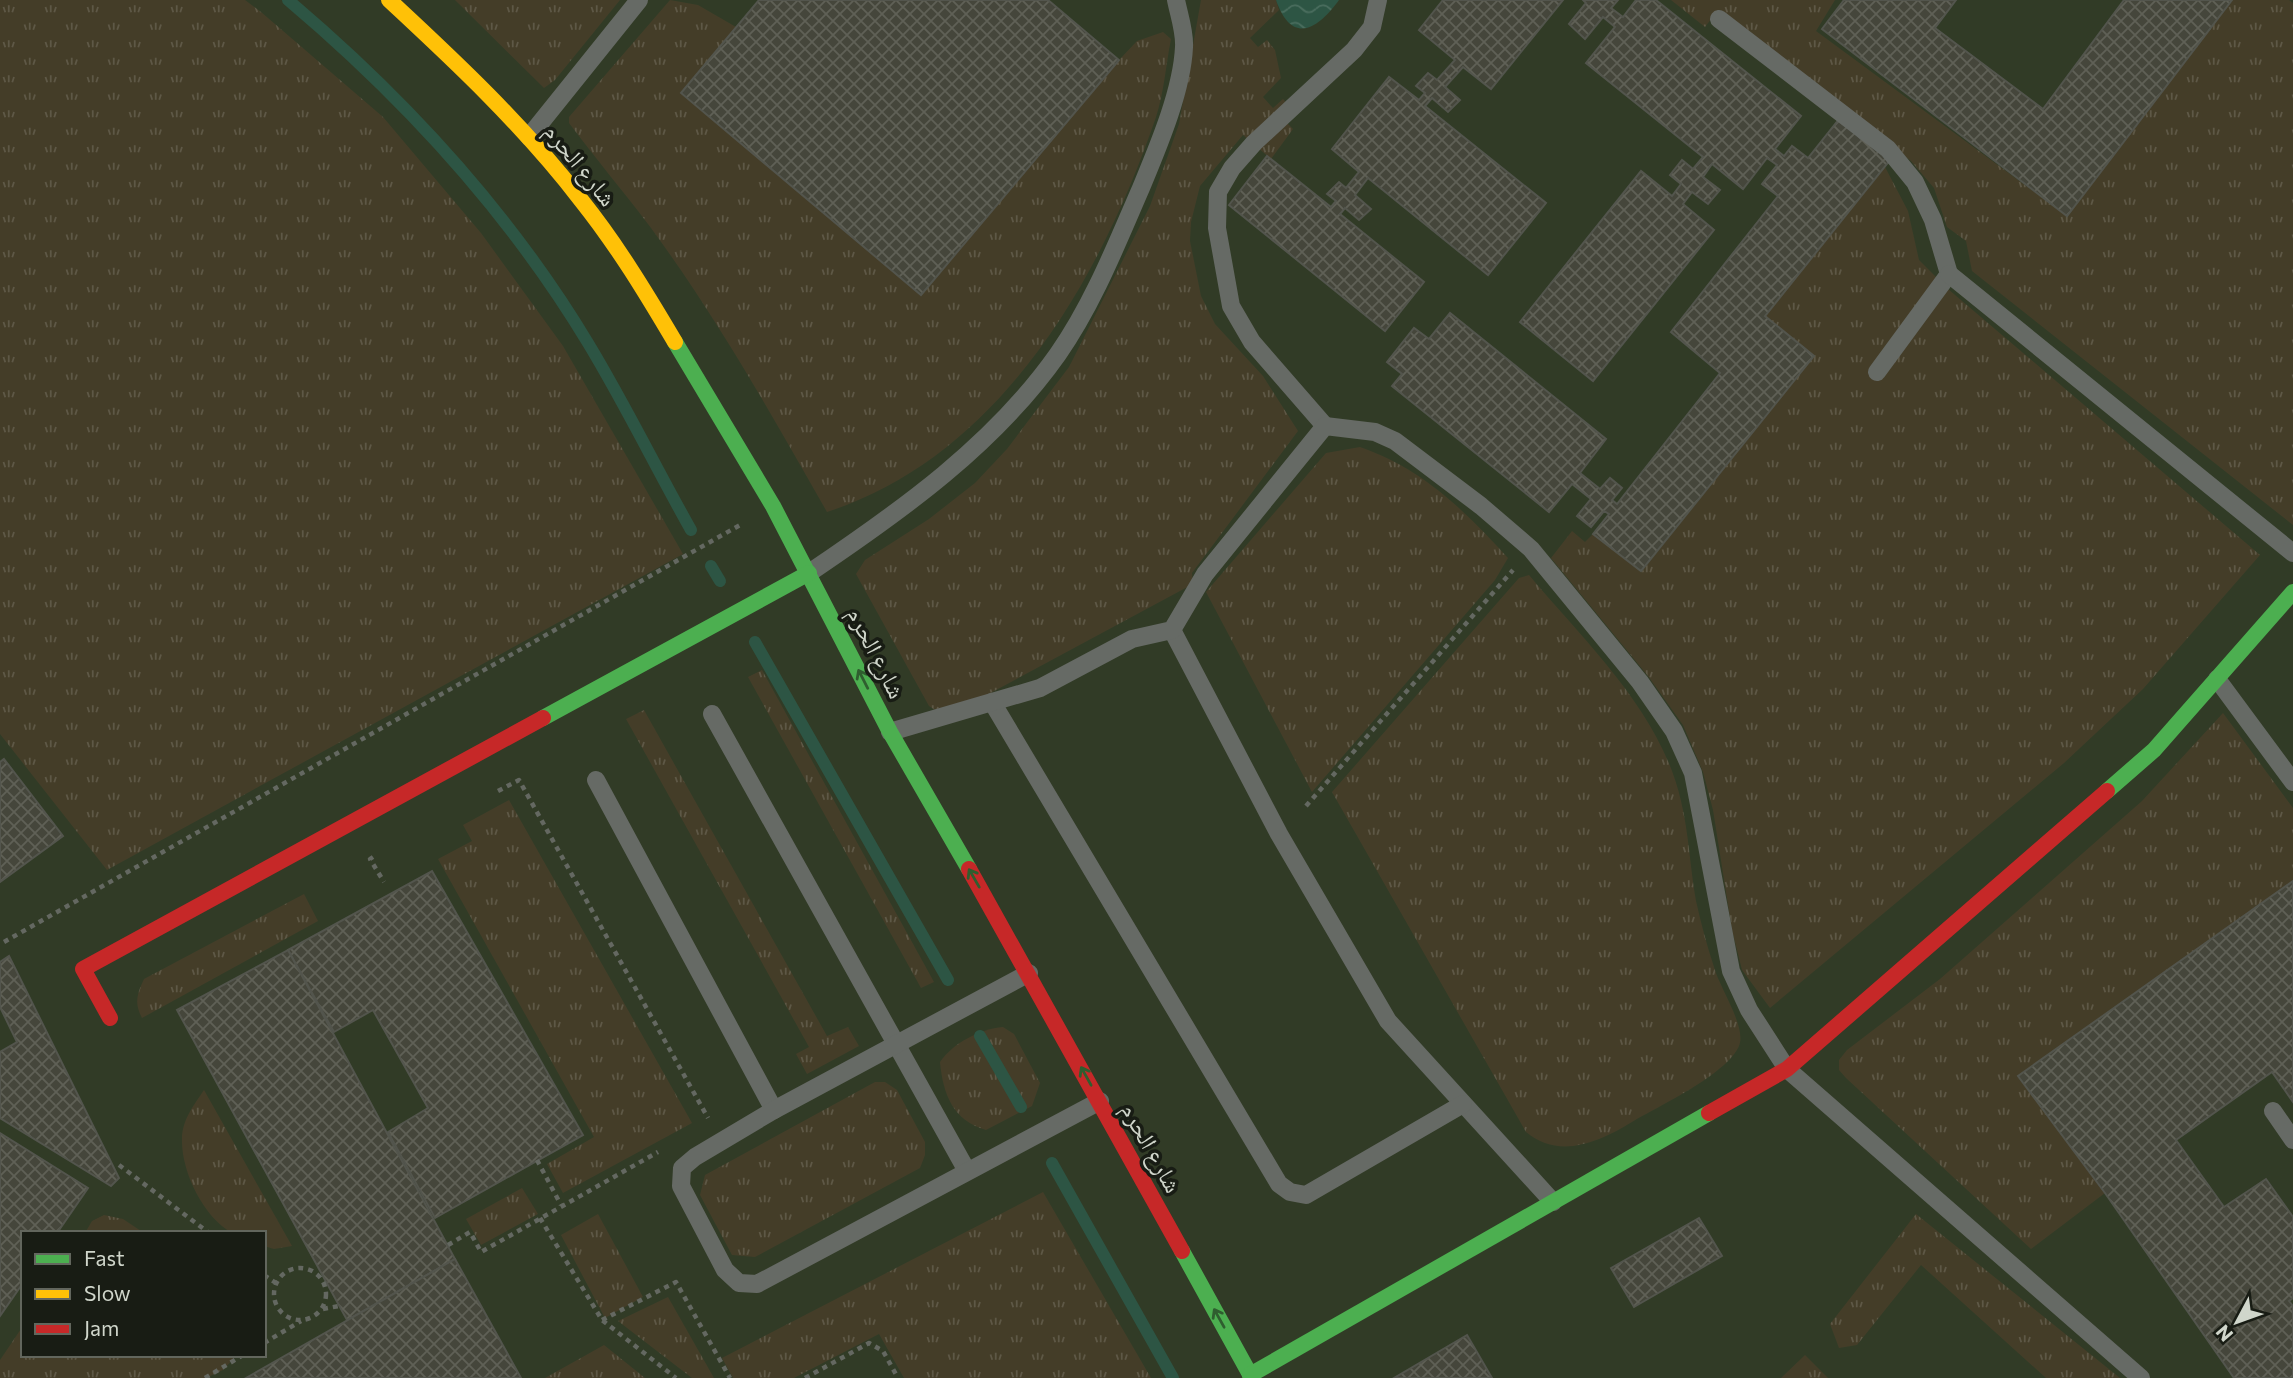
<svg xmlns="http://www.w3.org/2000/svg" width="2293" height="1378" font-family="Commissioner,'Noto Naskh Arabic',sans-serif">
  <style>
    .built { fill: #313b26; fill-rule: evenodd }
    .grass { fill: url(#grass-tufts) }
    .water { fill: url(#water-waves) }
    .lines { fill: none; stroke-linecap: round; stroke-linejoin: round }
    .stream { stroke: #2d5544; stroke-width: 12 }
    .building { fill: url(#building-cross-hatch); stroke: #53554d; stroke-width: 2 }
    .path { stroke: #646861; stroke-width: 4.5; stroke-dasharray: 5 5; stroke-linecap: butt }
    .lane { stroke: #666a65; stroke-width: 18 }
    .fast { stroke: #4caf50; stroke-width: 16 }
    .slow { stroke: #ffc107; stroke-width: 16 }
    .jam { stroke: #c62828; stroke-width: 16 }
    .oneway { stroke: #2f5e2f }
    .labels { text-anchor: middle; stroke-width: 7; stroke-linejoin: round; paint-order: stroke }
    .street-label { font-size: 24px; fill: #d0d6cb; stroke: #181c14 }
  </style>
  <defs>
    <pattern id="grass-tufts" width="24" height="20" patternUnits="userSpaceOnUse" patternTransform="scale(1.75)"><rect width="24" height="20" fill="#443d28"/><path d="M3 7l-1-3M5 7V3M7 7l1-3M15 17l-1-3M17 17v-4M19 17l1-3" fill="none" stroke="#5e5846"/></pattern>
    <pattern id="water-waves" width="16" height="10" patternUnits="userSpaceOnUse" patternTransform="scale(1.75)"><rect width="16" height="10" fill="#2d5544"/><path d="M0 5q4-4 8 0t8 0" fill="none" stroke="#4a6d5e"/></pattern>
    <pattern id="building-cross-hatch" width="8" height="8" patternUnits="userSpaceOnUse" patternTransform="scale(1.75)"><rect width="8" height="8" fill="#45463b"/><path d="M0 0l8 8M0 8l8-8" fill="none" stroke="#5f6056"/></pattern>
  </defs>
  <rect width="100%" height="100%" fill="#2e3229"/>
  <path class="built" d="M0,0H2293V1378H0ZM23,1233H264V1355H23Z"/>
  <g class="grass">
    <path d="M0,0H245L261,12L383,117L481,233L563,346L683,554L107,870L0,734Z"/>
    <path d="M455,0H620L555,80L544,88Z"/>
    <path d="M670,0L698,5L736,27L681,93L921,295L1119,60L1137,41L1163,32L1171,39C1166,64 1164,93 1156,117C1101,279 999,457 827,512C772,415 717,318 651,228C624,192 595,158 569,123V117Z"/>
    <path d="M1201,0H1276L1279,10L1250,38L1258,47L1267,40L1275,50L1281,78L1263,97L1273,108L1283,99L1294,111L1285,121L1293,129L1271,159L1243,135L1200,186L1191,222L1190,241L1201,296L1215,324L1263,376L1298,431L1192,573L1193,584L959,710L938,712L929,706L856,574L865,560L929,519L975,483L1007,449L1069,367L1150,206L1179,124Z"/>
    <path d="M1671,0H1835L1816,31L2067,216L2232,0H2289L2293,3V525L1972,271L1966,241L1947,227L1934,188L1911,161L1718,10L1705,27Z"/>
    <path d="M1885,167L1908,211L1919,260L1948,289L2260,555L2143,689L2064,763L1770,1008L1742,970L1732,930L1713,810L1703,772L1683,725L1648,676L1551,558L1572,531L1585,542L1593,534L1642,571L1814,356L1765,316Z"/>
    <path d="M1360,447C1423,469 1464,510 1508,558L1495,580L1312,792L1206,592L1326,453Z"/>
    <path d="M1529,575C1586,643 1661,712 1681,801C1689,834 1690,868 1696,901C1701,923 1707,946 1714,967C1719,987 1747,1027 1739,1046C1726,1075 1659,1106 1632,1122C1599,1142 1559,1160 1526,1132L1332,792L1519,578Z"/>
    <path d="M762,670L934,982L921,988L748,677Z"/>
    <path d="M644,710L827,1036L848,1027L859,1046L807,1074L796,1054L809,1047L626,719Z"/>
    <path d="M2223,713L2293,808V881L2018,1076L2105,1193L2031,1249L1846,1078L1839,1070V1060L1847,1050L1940,979L2142,801Z"/>
    <path d="M509,800L692,1123L563,1193L547,1164L594,1137L438,859L472,841L463,825Z"/>
    <path d="M304,894L318,921L142,1018C134,1003 137,994 144,979Z"/>
    <path d="M1003,1027L1014,1034L1040,1083L1032,1106L986,1130C953,1121 943,1094 940,1062C953,1043 980,1029 1003,1027Z"/>
    <path d="M875,1082H885L897,1090L925,1142V1155L920,1168L755,1257L732,1255L700,1195L705,1175Z"/>
    <path d="M204,1090L292,1246L274,1249L264,1246V1233H232C203,1217 181,1171 182,1139C182,1120 194,1105 204,1090Z"/>
    <path d="M522,1188L538,1214L481,1245L466,1219Z"/>
    <path d="M1043,1192L1151,1378H904L879,1334L794,1378H733L722,1358Z"/>
    <path d="M598,1214L643,1297L605,1318L561,1235Z"/>
    <path d="M1916,1214L2120,1378H2046L1921,1265L1857,1345L1839,1348L1830,1324Z"/>
    <path d="M104,1215L123,1219L144,1233H85L92,1221Z"/>
    <path d="M668,1297L714,1378H692L618,1321Z"/>
    <path d="M23,1326V1355H237L223,1370L206,1378H0V1360Z"/>
    <path d="M604,1345L645,1378H545Z"/>
    <path d="M1805,1355L1828,1378H1781Z"/>
  </g>
  <path class="water" d="M1276,0H1339C1318,29 1292,46 1276,0Z"/>
  <g class="lines">
    <g class="stream">
      <path d="M288,0C404,98 509,212 588,343C625,404 656,468 691,530"/>
      <path d="M711,566L720,581"/>
      <path d="M755,642L948,980"/>
      <path d="M980,1036L1021,1107"/>
      <path d="M1052,1163L1173,1378"/>
    </g>
  </g>
  <g class="building">
    <path d="M759,0H1048L1119,60L921,295L681,93Z"/>
    <path d="M1443,0H1563L1491,89L1463,67L1445,87L1460,100L1448,112L1432,98L1425,106L1546,203L1488,275L1368,178L1355,195L1371,209L1359,220L1345,208L1340,214L1424,282L1385,331L1229,205L1267,156L1331,207L1336,201L1327,194L1339,182L1346,188L1359,172L1332,149L1389,77L1419,100L1425,93L1416,86L1428,73L1437,80L1455,60L1419,30Z"/>
    <path d="M1583,0H1618L1611,8L1623,17L1636,0H1656L1801,116L1775,149L1784,156L1792,146L1808,158L1840,118L1891,159L1765,316L1814,356L1641,571L1593,534L1609,514L1604,511L1591,527L1577,516L1591,499L1572,484L1549,512L1392,386L1402,374L1387,362L1414,328L1429,339L1450,313L1606,439L1580,473L1600,489L1610,478L1622,488L1612,500L1617,504L1720,373L1671,332L1778,196L1762,184L1777,165L1767,158L1743,189L1712,164L1703,177L1720,190L1708,204L1692,192L1683,204L1714,230L1593,381L1520,322L1641,171L1672,196L1681,184L1670,175L1682,160L1693,169L1703,157L1586,63L1615,27L1603,17L1585,39L1569,24L1586,3Z"/>
    <path d="M1844,0H1956L1935,28L2043,109L2124,0H2232L2067,216L1822,29Z"/>
    <path d="M4,759L63,836L0,882V762Z"/>
    <path d="M432,871L583,1135L435,1218L388,1132L428,1108L373,1010L334,1032L288,950Z"/>
    <path d="M2293,881V1102L2272,1072L2176,1140L2224,1207L2266,1179L2293,1217V1298L2289,1301L2293,1306V1378H2234L2105,1193L2018,1076Z"/>
    <path d="M288,950L455,1259L347,1320L177,1010Z"/>
    <path d="M9,956L119,1178L111,1186L0,1118V1052L17,1042L0,1007V962Z"/>
    <path d="M0,1133L88,1188L57,1233H23V1283L0,1316Z"/>
    <path d="M1699,1218L1722,1256L1634,1307L1611,1268Z"/>
    <path d="M455,1259L521,1378H246Z"/>
    <path d="M1467,1335L1492,1378H1394Z"/>
  </g>
  <g class="lines">
    <g class="path">
      <path d="M498,791L519,780L708,1118"/>
      <path d="M1306,806L1513,570"/>
      <path d="M373,857L370,859L384,882"/>
      <path d="M4,942L740,525"/>
      <path d="M537,1160L561,1205"/>
      <path d="M119,1165L209,1233"/>
      <path d="M540,1218L602,1320L676,1378"/>
      <path d="M448,1245L470,1232L481,1252L658,1152"/>
      <circle cx="300" cy="1294" r="26"/>
      <path d="M264,1275L276,1283"/>
      <path d="M323,1309L339,1306"/>
      <path d="M602,1320L676,1282L730,1378"/>
      <path d="M264,1343L301,1321"/>
      <path d="M205,1378L243,1355"/>
      <path d="M805,1378L869,1343L883,1351L898,1378"/>
    </g>
    <g class="lane">
      <path d="M1719,19L1888,149L1915,182L1933,220L1949,274L1877,372"/>
      <path d="M529,137L639,0"/>
      <path d="M1949,274L2293,553"/>
      <path d="M1325,426L1252,342L1231,306L1217,228L1218,192L1232,168L1254,143L1354,50L1372,27L1378,0"/>
      <path d="M809,573C901,511 994,445 1058,354C1093,304 1117,243 1141,188C1158,147 1182,91 1184,47C1185,32 1179,15 1176,0"/>
      <path d="M1172,630L1279,834L1388,1021L1553,1202"/>
      <path d="M2217,679L2293,782"/>
      <path d="M992,702L1279,1184L1290,1192L1306,1195L1463,1104"/>
      <path d="M712,714L967,1171"/>
      <path d="M890,732L1040,688L1132,639L1172,630L1205,574L1325,426L1375,432L1395,441L1481,506L1531,549L1640,682L1674,731L1693,773L1731,971L1749,1010L1787,1069L2141,1378"/>
      <path d="M596,780L774,1110"/>
      <path d="M1029,973L774,1110L695,1157L682,1168L681,1186L725,1270L739,1283L757,1284L1100,1101"/>
      <path d="M2273,1111L2293,1140"/>
    </g>
    <g class="fast">
      <path d="M675,342L773,506L890,732L969,869"/>
      <path d="M543,718L809,573"/>
      <path d="M2107,791L2154,750L2293,592"/>
      <path d="M1182,1251L1252,1378"/>
      <path d="M1250,1375L1709,1113"/>
    </g>
    <path class="slow" d="M389,0C457,63 524,126 581,200C617,245 646,293 675,342"/>
    <g class="jam">
      <path d="M969,869L1182,1251"/>
      <path d="M110,1018L83,969L543,718"/>
      <path d="M1709,1113L1787,1069L2107,791"/>
    </g>
  </g>
  <defs><path id="oneway-shaft" d="M-6 0H5M1.5-3L5.5 0L1.5 3" fill="none" stroke-width="1.6" stroke-linecap="round" stroke-linejoin="round" transform="scale(1.75)"/></defs>
  <g class="oneway">
    <use href="#oneway-shaft" transform="translate(863 679) rotate(-117)"/>
    <use href="#oneway-shaft" transform="translate(974 878) rotate(-120)"/>
    <use href="#oneway-shaft" transform="translate(1086 1076) rotate(-119)"/>
    <use href="#oneway-shaft" transform="translate(1219 1318) rotate(-119)"/>
  </g>
  <g class="labels">
    <g class="street-label">
      <text transform="translate(580 165) rotate(51)" y="8">شارع الحرم</text>
      <text transform="translate(876 653) rotate(63)" y="8">شارع الحرم</text>
      <text transform="translate(1151 1148) rotate(61)" y="8">شارع الحرم</text>
    </g>
  </g>
  <rect x="21" y="1231" width="245" height="126" fill="#181c14" stroke="#62665d" stroke-width="2"/>
  <rect x="35" y="1254" width="35" height="10" fill="#4caf50" stroke="#62665d" stroke-width="2"/>
  <text x="84" y="1266" font-size="21" fill="#d0d6cb">Fast</text>
  <rect x="35" y="1289" width="35" height="10" fill="#ffc107" stroke="#62665d" stroke-width="2"/>
  <text x="84" y="1301" font-size="21" fill="#d0d6cb">Slow</text>
  <rect x="35" y="1324" width="35" height="10" fill="#c62828" stroke="#62665d" stroke-width="2"/>
  <text x="84" y="1336" font-size="21" fill="#d0d6cb">Jam</text>
  <g transform="translate(2237 1322) rotate(229)" stroke="#181c14" stroke-width="5" paint-order="stroke">
  <path d="M0-5L12 26L0 18L-12 26Z" fill="#d0d6cb"/>
  <text y="-10" font-size="19" font-weight="bold" text-anchor="middle" fill="#d0d6cb">N</text>
  </g>
</svg>
